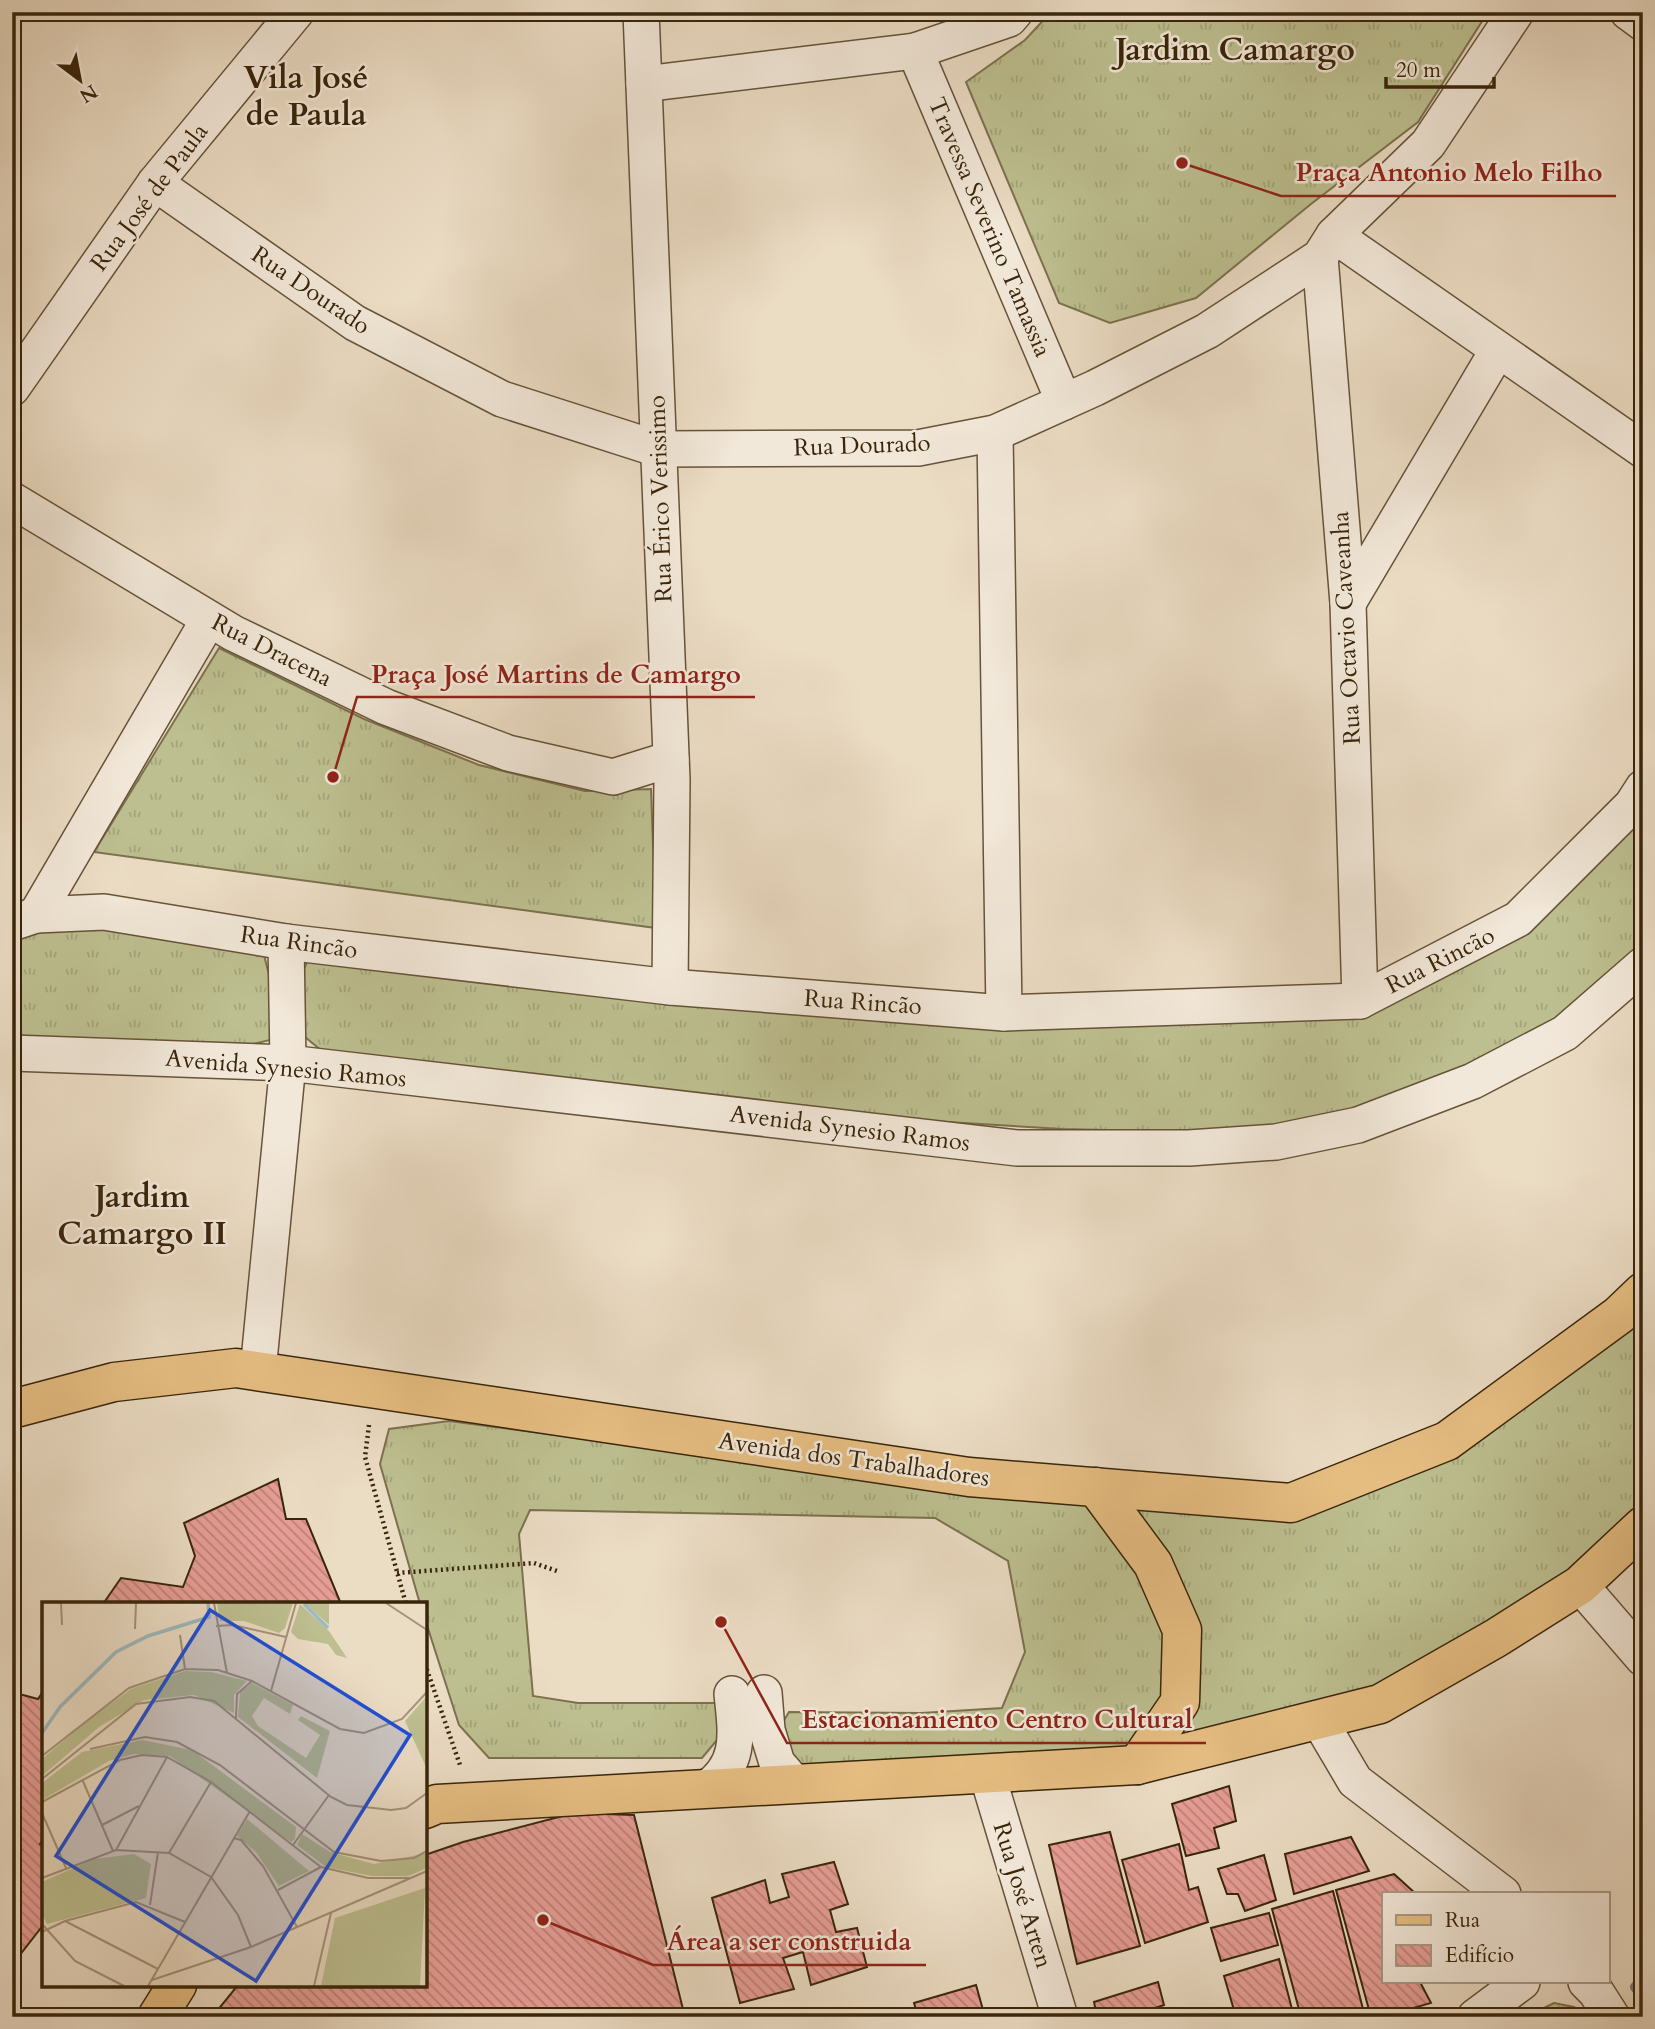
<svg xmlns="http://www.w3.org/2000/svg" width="1655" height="2029" font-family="Cardo,serif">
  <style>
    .grass { fill: url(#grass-tufts); stroke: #7b724d; stroke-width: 2 }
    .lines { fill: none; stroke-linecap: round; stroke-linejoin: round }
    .stream { stroke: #767e77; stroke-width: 10 }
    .building { fill: url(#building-back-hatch); stroke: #39250a; stroke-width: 2 }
    .minor-casing { stroke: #665338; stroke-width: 38 }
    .major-casing { stroke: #39250a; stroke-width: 41 }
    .path { stroke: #39250a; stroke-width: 4.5; stroke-dasharray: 2 3.5; stroke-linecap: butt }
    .minor { stroke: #f2e8d9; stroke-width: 35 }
    .major { stroke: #e6be82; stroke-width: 38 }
    .labels { text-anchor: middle; stroke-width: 5; stroke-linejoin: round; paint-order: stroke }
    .street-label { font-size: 24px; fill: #39250a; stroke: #f2e8d9 }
    .district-label { font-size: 32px; font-weight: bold; fill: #39250a; stroke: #f2e8d9 }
    .inset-river { fill: none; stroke: #9eb9bf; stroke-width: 3.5 }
    .inset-road { fill: none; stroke: #a4937a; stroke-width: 2 }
    .view { fill: #1d4ed8; fill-opacity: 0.15; stroke: #1d4ed8; stroke-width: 3.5 }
    .inset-edge { fill: none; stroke: #39250a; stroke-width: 3.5 }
    .leader { fill: none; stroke: #8f2418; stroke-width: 2.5 }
    .callout-dot { fill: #8f2418; stroke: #f2e8d9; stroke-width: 2.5 }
    .callout-label { font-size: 26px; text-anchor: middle; font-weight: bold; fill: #8f2418; stroke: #f2e8d9; stroke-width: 5; stroke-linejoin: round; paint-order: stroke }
  </style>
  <defs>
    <pattern id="grass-tufts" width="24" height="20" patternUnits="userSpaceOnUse" patternTransform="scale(1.75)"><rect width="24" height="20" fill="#bdbf90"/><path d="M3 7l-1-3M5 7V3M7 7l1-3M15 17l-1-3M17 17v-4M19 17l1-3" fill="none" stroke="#a3a47b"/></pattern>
    <pattern id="building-back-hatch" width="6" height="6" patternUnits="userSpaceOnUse" patternTransform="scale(1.75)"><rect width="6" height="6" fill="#e79d95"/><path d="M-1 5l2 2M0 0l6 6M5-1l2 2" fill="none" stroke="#bc8078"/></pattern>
  </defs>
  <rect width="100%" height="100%" fill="#ebdcc4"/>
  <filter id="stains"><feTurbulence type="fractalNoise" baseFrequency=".00286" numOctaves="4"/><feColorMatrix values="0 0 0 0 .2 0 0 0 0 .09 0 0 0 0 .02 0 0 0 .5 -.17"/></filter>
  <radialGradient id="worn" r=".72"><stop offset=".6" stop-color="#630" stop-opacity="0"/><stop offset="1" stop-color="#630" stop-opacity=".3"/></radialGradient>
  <g class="grass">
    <path d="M1051,12H1488L1418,122L1311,204L1196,298L1110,323L1059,303L966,82L1025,40Z"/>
    <path d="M219,648L364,719L479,765L585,791L651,789L656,928L94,852Z"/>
    <path d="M1643,809V947L1572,1009L1475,1066L1374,1104L1237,1133L1062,1129L863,1117L334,1061L299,1032L296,987L311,953L1346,1018L1487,953Z"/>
    <path d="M90,924L264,955L275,998L270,1040L244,1046L12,1043V934Z"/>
    <path d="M1643,1310V1507L1572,1576L1417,1670L1338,1703L1169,1747L1198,1697L1126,1512L1172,1506L1292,1514Z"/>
    <path d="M449,1421L1059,1502L1092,1498L1147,1582L1172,1655L1162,1707L1135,1754L803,1774L777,1732L789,1712L921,1713L1002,1708L1025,1652L1008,1561L935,1518L530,1510L519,1534L533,1696L578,1703H722L717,1740L702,1758H489L459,1725L425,1619V1604H420L380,1464L389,1429Z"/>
    <path d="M1554,2003L1574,2007L1587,2017H1525Z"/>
  </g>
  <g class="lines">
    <path class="stream" d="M1643,1977L1635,1987L1643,1998"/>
  </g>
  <g class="building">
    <path d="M278,1479L286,1519H306L341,1604H103L121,1578L183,1587L195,1556L184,1523Z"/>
    <path d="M44,1690V1838L40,1844L44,1846V1924L12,1965V1692L38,1699Z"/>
    <path d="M1229,1786L1236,1821L1214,1828L1219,1848L1186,1856L1172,1804Z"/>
    <path d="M574,1813L634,1815L685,2017H212L238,1985H425V1855L463,1842Z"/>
    <path d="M1110,1832L1140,1946L1077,1964L1049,1845Z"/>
    <path d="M1351,1837L1369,1871L1294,1894L1285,1854Z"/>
    <path d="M1179,1844L1189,1890L1198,1887L1208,1922L1145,1943L1122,1860Z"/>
    <path d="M1264,1855L1276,1900L1245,1911L1238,1894H1227L1218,1869Z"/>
    <path d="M834,1862L848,1904L830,1910L836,1932L857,1928L867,1967L811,1985L803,1952L783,1958L794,1989L740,2003L712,1898L765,1880L770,1903L789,1897L782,1874Z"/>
    <path d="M1394,1874L1416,1894H1384V1982H1420L1431,2003L1382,2017H1371L1336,1890Z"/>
    <path d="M1333,1891L1365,2017H1301L1272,1909Z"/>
    <path d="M1269,1913L1278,1945L1221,1961L1211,1928Z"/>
    <path d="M1279,1959L1294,2017H1236L1224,1976Z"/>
    <path d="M1158,1982L1164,2005L1152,2009L1155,2016L1167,2013L1168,2017H1097L1094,2002Z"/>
    <path d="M976,1985L985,2017H918L914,2003Z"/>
  </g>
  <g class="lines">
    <g class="minor-casing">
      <g id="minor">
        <path d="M641,12L672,780L670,987"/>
        <path d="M1628,12L1643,23"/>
        <path d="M915,51L1064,402"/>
        <path d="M644,84L915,51L1009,19L1015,12"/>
        <path d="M155,183L355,323L502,399L658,449L918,448L995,433L1095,388L1207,331L1320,257L1334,235L1428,144L1516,12"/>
        <path d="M1334,235L1643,450"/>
        <path d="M1320,257L1348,603L1360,1001"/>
        <path d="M12,388L155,183L296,12"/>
        <path d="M995,433L1004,1013"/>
        <path d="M12,500L233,633L386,707L508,753L613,777L671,759"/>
        <path d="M1348,603L1498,350"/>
        <path d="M36,915L209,619"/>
        <path d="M12,923L36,915L104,912L286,942L670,987L1004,1013L1360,1001L1518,919L1632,805L1643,788"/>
        <path d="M12,1053L288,1063L1017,1148H1189L1276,1142L1358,1125L1473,1081L1565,1033L1643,965"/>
        <path d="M258,1371L288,1063L286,942"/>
        <path d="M1580,1585L1643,1658"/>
        <path d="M764,1693L767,1730L777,1763L796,1785"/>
        <path d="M1319,1720L1355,1781L1503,1894"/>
        <path d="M987,1774L1060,2017"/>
        <path d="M706,1789C742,1764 736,1733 732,1694"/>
        <path d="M1586,1982L1596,1992L1612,2017"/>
        <path d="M1475,2017L1522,1982"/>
      </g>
    </g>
    <g class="major-casing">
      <g id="major">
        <path d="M12,1409L114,1382L236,1368L969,1477L1291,1503L1447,1441L1619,1315L1643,1292"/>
        <path d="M1096,1487L1153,1564L1182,1630L1180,1702L1137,1765"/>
        <path d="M425,1809L437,1804L1137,1765L1380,1704L1496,1638L1580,1585L1643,1526"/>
        <path d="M157,2017L177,1985"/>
      </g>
    </g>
    <g class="path">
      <path d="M369,1425L365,1457L406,1604"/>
      <path d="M397,1573L534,1563L557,1571"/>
      <path d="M425,1664L460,1765"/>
    </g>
    <use href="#minor" class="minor"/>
    <use href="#major" class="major"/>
  </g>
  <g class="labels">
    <g class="street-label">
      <text transform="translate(149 197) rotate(-53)" y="8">Rua José de Paula</text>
      <text transform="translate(990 227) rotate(67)" y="8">Travessa Severino Tamassia</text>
      <text transform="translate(311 290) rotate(34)" y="8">Rua Dourado</text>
      <text transform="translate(862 445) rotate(-2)" y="8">Rua Dourado</text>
      <text transform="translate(660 499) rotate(-92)" y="8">Rua Érico Verissimo</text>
      <text transform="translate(1346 628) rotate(-93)" y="8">Rua Octavio Caveanha</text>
      <text transform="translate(272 650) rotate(27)" y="8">Rua Dracena</text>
      <text transform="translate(299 942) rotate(8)" y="8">Rua Rincão</text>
      <text transform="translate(1440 960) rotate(-27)" y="8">Rua Rincão</text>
      <text transform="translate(863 1002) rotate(4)" y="8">Rua Rincão</text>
      <text transform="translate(286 1068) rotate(5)" y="8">Avenida Synesio Ramos</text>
      <text transform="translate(850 1128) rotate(7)" y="8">Avenida Synesio Ramos</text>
      <text transform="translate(854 1459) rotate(8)" y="8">Avenida dos Trabalhadores</text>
      <text transform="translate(1023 1895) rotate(73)" y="8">Rua José Arten</text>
    </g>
    <g class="district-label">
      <text x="1235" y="60">Jardim Camargo</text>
      <text x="306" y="88">Vila José<tspan x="306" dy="37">de Paula</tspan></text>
      <text x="142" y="1207">Jardim<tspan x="142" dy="37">Camargo II</tspan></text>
    </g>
  </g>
  <g transform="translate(42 1602)">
    <rect width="385" height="385" fill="#ebdcc4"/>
    <path d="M175,1H251L243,26L237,31L202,19H178ZM263,1H287V23ZM258,2L287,29L305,56L294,53L286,42L256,37L249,30ZM143,69L169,70L205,79L192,93V111L152,93L102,98L57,125L0,174V157L45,119L89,87ZM210,81L251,103L248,112L222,96L210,114L216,124L264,156L278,133L256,118L259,114L288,129L275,176L196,115L198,90ZM385,94V167L363,119ZM100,138L150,148L254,225L253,237L249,240L128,154L92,152L67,159L0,198V181L40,150ZM205,217L267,269L237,284L214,250L195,234ZM260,232L288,250L332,262L385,251V266L366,274H330L284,265L255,243ZM92,252L109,262L104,296L5,322L0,312V280L52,257Z" fill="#bdbf90"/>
    <path d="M38,273L43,286L16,296L11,282ZM383,286L378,384H279L293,316Z" fill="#bdbf90"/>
    <path class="inset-river" d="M262,2L286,26M0,131L18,105L74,50L106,34L167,15L166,1"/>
    <path class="inset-road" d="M19,1L20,23M172,1L185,71M344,1L385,28M174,24L191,23L244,35M93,27L94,1M138,33L143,67M229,89L254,1M194,116L195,92L210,79M48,147L103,135L135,140L178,163L292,250L339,259L372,256L385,249M0,154L87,86L143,67L176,68L210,79L298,127L322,131L360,117L385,90M0,177L94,102L148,95L172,99L289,195L305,203L349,208L364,206L385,191M40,177L71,249M0,200L78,158L100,153L125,155L169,180L279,265L326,276H368M0,211L24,266M60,223L97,204M191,236L199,238L221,264L255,325M251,243L287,193M74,248L125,155M127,251L169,180M0,276L74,248L127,251L169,275L196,313L209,345M236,288L279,265M108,303L116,250M23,319L116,367M0,322L33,359L82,384M0,330L23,319L94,300L143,320M110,378L209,345L385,269M106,384L208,209M272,384L289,311"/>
    <path class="view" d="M168,8L368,133L214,379L14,254Z"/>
    <rect width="385" height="385" class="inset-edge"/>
  </g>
  <path class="leader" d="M1182 163L1281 196H1616M333 777L357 697H755M721 1622L787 1743H1206M543 1920L653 1965H926"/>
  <g class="callout-dot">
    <circle cx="1182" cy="163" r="7"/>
    <circle cx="333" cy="777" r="7"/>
    <circle cx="721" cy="1622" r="7"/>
    <circle cx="543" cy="1920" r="7"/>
  </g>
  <g class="callout-label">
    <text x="1449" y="181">Praça Antonio Melo Filho</text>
    <text x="556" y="683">Praça José Martins de Camargo</text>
    <text x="997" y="1728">Estacionamiento Centro Cultural</text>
    <text x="789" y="1950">Área a ser construida</text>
  </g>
  <rect width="1655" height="2029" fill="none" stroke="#ebdcc4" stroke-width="42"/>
  <rect x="14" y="14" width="1627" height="2001" fill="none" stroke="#39250a" stroke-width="3.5"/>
  <rect x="21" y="21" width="1613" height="1987" fill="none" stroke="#39250a" stroke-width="2"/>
  <rect x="1382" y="1892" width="228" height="91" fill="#f2e8d9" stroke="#a89a86" stroke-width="2"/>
  <rect x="1396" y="1915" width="35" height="10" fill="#e6be82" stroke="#a89a86" stroke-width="2"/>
  <text x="1445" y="1927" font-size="21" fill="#39250a">Rua</text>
  <rect x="1396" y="1945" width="35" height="21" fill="url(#building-back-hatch)" stroke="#a89a86" stroke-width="2"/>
  <text x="1445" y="1962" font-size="21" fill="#39250a">Edifício</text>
  <g transform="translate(80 80) rotate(148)" stroke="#f2e8d9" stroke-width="5" paint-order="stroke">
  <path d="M0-5L12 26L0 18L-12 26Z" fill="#39250a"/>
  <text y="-10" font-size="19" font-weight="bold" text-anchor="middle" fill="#39250a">N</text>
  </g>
  <path d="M1386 77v10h108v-10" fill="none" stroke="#39250a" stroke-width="3.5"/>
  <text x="1396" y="77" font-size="21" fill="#39250a" stroke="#f2e8d9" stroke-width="5" paint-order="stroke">20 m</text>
  <rect width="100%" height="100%" filter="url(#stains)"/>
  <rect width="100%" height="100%" fill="url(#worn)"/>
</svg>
